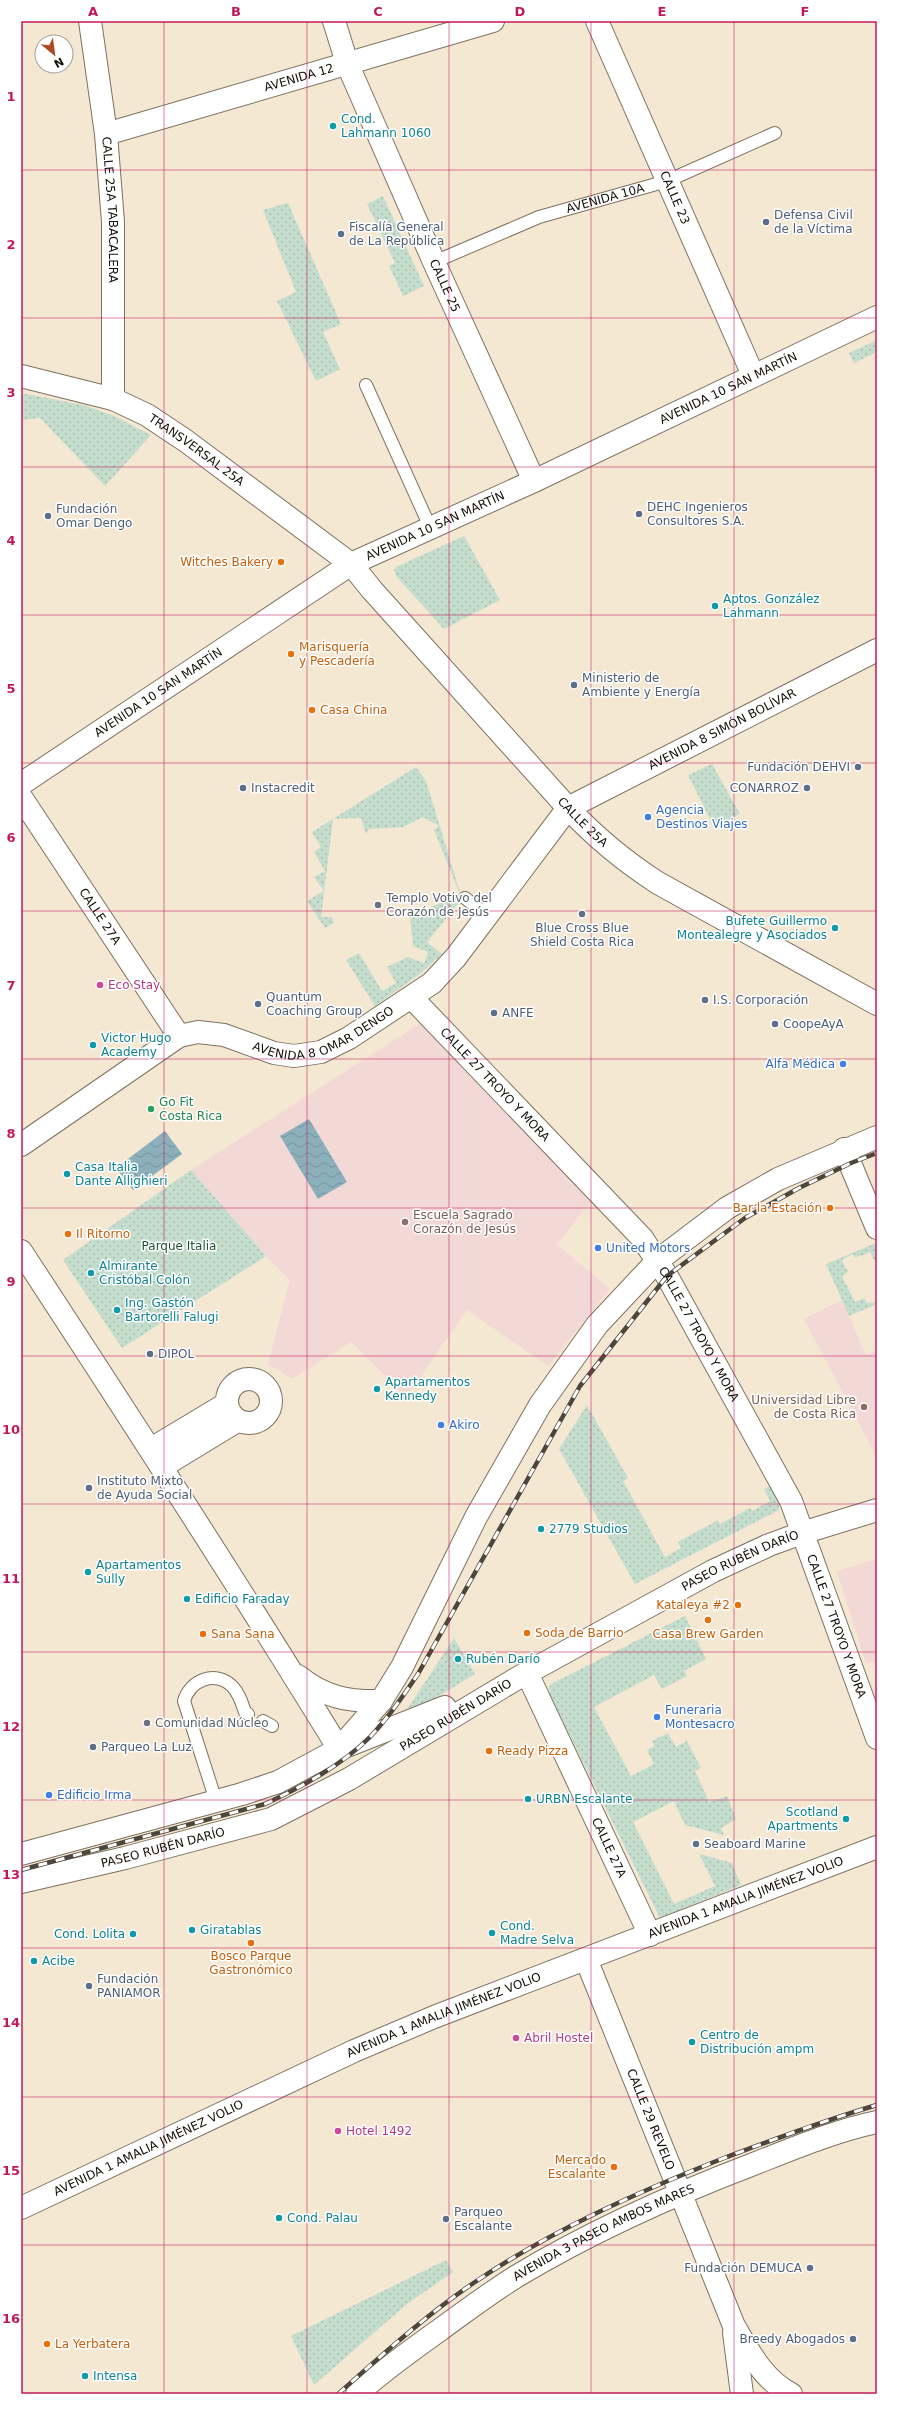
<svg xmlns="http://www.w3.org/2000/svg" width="898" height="2415" font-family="'DejaVu Sans',sans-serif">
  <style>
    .education { fill: #f3d9d6 }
    .green { fill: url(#green-dots) }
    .water { fill: url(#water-waves) }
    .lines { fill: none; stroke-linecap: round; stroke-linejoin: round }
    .service-casing { stroke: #7d725f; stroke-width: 14 }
    .minor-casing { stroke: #7d725f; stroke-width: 24 }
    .tertiary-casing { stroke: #7d725f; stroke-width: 24 }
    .secondary-casing { stroke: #7d725f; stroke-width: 24 }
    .trunk-casing { stroke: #7d725f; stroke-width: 24 }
    .service { stroke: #fff; stroke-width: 12 }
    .minor { stroke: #fff; stroke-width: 22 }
    .tertiary { stroke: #fff; stroke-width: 22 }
    .secondary { stroke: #fff; stroke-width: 22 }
    .trunk { stroke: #fff; stroke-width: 22 }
    .rail-casing { stroke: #4d463c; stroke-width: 4.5 }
    .rail { stroke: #fff; stroke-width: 3; stroke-dasharray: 9; stroke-linecap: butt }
    .grid { fill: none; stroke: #c2185b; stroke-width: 1; stroke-opacity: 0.55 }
    .culture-dot { fill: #0f9aa8; stroke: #fff; stroke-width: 1.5 }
    .service-dot { fill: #5c6f8a; stroke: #fff; stroke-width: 1.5 }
    .food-dot { fill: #e8710a; stroke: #fff; stroke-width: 1.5 }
    .shop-dot { fill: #3f7fe0; stroke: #fff; stroke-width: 1.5 }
    .worship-dot { fill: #6b7280; stroke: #fff; stroke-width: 1.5 }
    .hotel-dot { fill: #d1479c; stroke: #fff; stroke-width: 1.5 }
    .leisure-dot { fill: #2e9e5b; stroke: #fff; stroke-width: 1.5 }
    .education-dot { fill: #8d6e63; stroke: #fff; stroke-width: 1.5 }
    .labels { text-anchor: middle; stroke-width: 3; stroke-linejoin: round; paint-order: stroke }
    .street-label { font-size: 12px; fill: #140f08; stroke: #fff }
    .culture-label { font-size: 12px; fill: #0d838f; stroke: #fff; text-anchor: start }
    .service-label { font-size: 12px; fill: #4e5e75; stroke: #fff; text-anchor: start }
    .food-label { font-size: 12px; fill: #c56008; stroke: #fff; text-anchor: start }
    .shop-label { font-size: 12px; fill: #366cbe; stroke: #fff; text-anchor: start }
    .worship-label { font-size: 12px; fill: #5b616d; stroke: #fff; text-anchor: start }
    .hotel-label { font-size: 12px; fill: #b23c85; stroke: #fff; text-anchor: start }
    .leisure-label { font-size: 12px; fill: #27864d; stroke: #fff; text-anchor: start }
    .education-label { font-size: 12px; fill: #785e54; stroke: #fff; text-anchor: start }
    .park-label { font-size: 12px; fill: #1d5135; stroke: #fff }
    .neatline { fill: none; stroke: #c2185b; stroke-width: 1.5 }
    .grid-label { font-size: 13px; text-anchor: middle; font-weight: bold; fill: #c2185b }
  </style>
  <defs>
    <pattern id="green-dots" width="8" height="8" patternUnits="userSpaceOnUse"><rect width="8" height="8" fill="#c4ddcd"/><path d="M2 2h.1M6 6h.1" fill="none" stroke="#a8bcaf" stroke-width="1.8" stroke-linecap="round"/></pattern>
    <pattern id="water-waves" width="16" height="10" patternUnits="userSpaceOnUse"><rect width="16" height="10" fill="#8bafbb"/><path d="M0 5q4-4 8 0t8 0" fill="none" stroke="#77959f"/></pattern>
  </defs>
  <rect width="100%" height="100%" fill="#f5e8d3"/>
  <g class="education">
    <path d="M424,1021L593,1200L557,1244L610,1289L548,1366L467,1310L406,1397L351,1342L292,1379L268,1364L290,1280L266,1256L191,1170Z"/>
    <path d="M842,1300L866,1355L874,1351L877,1357V1458L804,1319Z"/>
    <path d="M877,1559V1661L866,1664L837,1571Z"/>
  </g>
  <g class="green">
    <path d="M383,196L424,286L403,296L389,266L395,263L367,204Z"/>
    <path d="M288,203L341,324L323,332L340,369L316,381L277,301L296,292L263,210Z"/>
    <path d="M877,340V352L854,363L849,353Z"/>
    <path d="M21,393L83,405L114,416L151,435L105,486L40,418L21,420Z"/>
    <path d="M464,536L500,600L444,629L396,576L394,570L398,566Z"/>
    <path d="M712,764L740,814L714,827L688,775Z"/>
    <path d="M416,767L426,781L462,899L427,942L442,954L421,973L375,1006L346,960L359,953L382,991L396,983L387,967L408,957L424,963L428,952L413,946L410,917L460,894L434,830L439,826L423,817L403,827L369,829L366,834L361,818L333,819L321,917H332L334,923L325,928L307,901L324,891L314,877L325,871L314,852L321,847L312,832Z"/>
    <path d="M191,1170L266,1256L122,1348L63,1260Z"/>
    <path d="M876,1243L877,1266L870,1252L855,1258L853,1254L842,1260L848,1272L842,1276L855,1302L864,1298L867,1303L877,1302V1304L849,1316L826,1264Z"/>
    <path d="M587,1405L628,1478L623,1481L665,1557L681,1548L678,1542L718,1520L720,1524L750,1508L752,1511L770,1501L764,1489L770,1486L779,1504V1510L635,1584L559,1449Z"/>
    <path d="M685,1616L706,1659L684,1671L687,1676L662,1689L654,1675L594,1707L631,1776L654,1764L647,1750L655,1746L652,1741L668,1733L676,1747L687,1741L701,1768L695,1771L709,1802L727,1796L736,1819L721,1828L724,1835L685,1825L674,1801L633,1822L674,1904L715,1886L699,1854L732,1863L741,1885L660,1918L550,1695L549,1687L551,1684Z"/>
    <path d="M454,1638L475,1674L400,1720Z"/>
    <path d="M446,2260L453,2272L407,2304L314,2385L291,2336Z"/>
  </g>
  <g class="water">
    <path d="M309,1119L347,1182L318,1199L280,1136Z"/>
    <path d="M165,1131L182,1154L133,1190L116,1168Z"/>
  </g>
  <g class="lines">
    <g class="service-casing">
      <g id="service">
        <path id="s1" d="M434,262L539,217L667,181L775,133"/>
        <path d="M366,385L430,527"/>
        <path d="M465,898L487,915"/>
        <path d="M263,1721L272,1726"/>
        <path d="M216,1801L184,1701C190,1680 215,1670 232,1686C239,1693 242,1703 245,1712L248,1714"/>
      </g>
    </g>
    <g class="minor-casing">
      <g id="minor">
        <path id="s2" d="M90,21L106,134L113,222V399"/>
        <path id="s3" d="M334,21L347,63L434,262L534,481"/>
        <path id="s4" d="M597,21L753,375"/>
        <path id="s5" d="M106,134L493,21"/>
        <path id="s6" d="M21,797L179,1036"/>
        <path id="s7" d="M412,998L642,1238L667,1276L791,1501L877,1738"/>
        <path d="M844,1149L877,1228"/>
        <circle cx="249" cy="1401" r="22"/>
        <path d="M151,1449L226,1404"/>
        <path d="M163,1466L237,1421"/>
        <path id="s8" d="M527,1673L650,1935"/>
        <path id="s9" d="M586,1959L734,2326C749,2351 763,2380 791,2394"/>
        <path id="s10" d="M21,2208L354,2051L434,2017L877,1847"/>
        <path d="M734,2333L742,2394"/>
        <path id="s11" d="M357,2394C383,2370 412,2350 441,2329C466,2311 491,2292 517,2276C592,2231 670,2196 751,2165C792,2149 834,2131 877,2122"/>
      </g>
    </g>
    <g class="tertiary-casing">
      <g id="tertiary">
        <path id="s12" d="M21,784L351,564L534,481L877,317"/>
        <path id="s13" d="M21,1145L179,1036L198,1032L224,1035L274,1053L294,1056L321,1052L349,1038L432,983L456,957L568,808L877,650"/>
        <path d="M21,1251C129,1416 236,1581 339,1749"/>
        <path d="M298,1676C324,1697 348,1702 381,1701"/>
      </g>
    </g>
    <g class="secondary-casing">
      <g id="secondary">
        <path id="s14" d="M21,376L113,399L147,415L186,441L351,564L372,590L568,808C595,837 624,861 658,883L877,1004"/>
      </g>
    </g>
    <g class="trunk-casing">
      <g id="trunk">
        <path d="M339,1749L381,1701L402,1667L476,1517L540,1405L597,1325L657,1261L727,1208L778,1179L877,1137"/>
        <path d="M21,1854L242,1794L278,1782L339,1749L445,1707"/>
        <path id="s15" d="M21,1882L125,1858L271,1819L349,1779L516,1679L713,1571L769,1545L802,1533L877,1510"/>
      </g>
    </g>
    <use href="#service" class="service"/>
    <use href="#minor" class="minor"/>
    <use href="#tertiary" class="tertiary"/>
    <use href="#secondary" class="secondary"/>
    <use href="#trunk" class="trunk"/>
    <g class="rail-casing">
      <g id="rail">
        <path d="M21,1870L265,1804C301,1787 341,1766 370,1737C388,1718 403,1696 418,1674L580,1386L667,1276L745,1218L799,1188L851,1163L877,1153"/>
        <path d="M338,2394C382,2355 426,2315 475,2282C552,2230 638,2192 724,2158C775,2139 825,2120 877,2105"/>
      </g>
    </g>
    <use href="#rail" class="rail"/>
  </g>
  <path class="grid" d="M164,21V2394M307,21V2394M449,21V2394M591,21V2394M734,21V2394M21,170H877M21,318H877M21,467H877M21,615H877M21,763H877M21,911H877M21,1059H877M21,1208H877M21,1356H877M21,1504H877M21,1652H877M21,1800H877M21,1948H877M21,2097H877M21,2245H877"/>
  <g class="culture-dot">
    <circle cx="333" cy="126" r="4"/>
    <circle cx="715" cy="606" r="4"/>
    <circle cx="835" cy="928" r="4"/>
    <circle cx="93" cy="1045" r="4"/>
    <circle cx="67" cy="1174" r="4"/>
    <circle cx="91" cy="1273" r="4"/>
    <circle cx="117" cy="1310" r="4"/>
    <circle cx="377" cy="1389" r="4"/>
    <circle cx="541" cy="1529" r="4"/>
    <circle cx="88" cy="1572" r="4"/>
    <circle cx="187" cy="1599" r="4"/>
    <circle cx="458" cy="1659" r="4"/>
    <circle cx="528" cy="1799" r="4"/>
    <circle cx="846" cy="1819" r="4"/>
    <circle cx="192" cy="1930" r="4"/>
    <circle cx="492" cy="1933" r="4"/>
    <circle cx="133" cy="1934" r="4"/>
    <circle cx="34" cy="1961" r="4"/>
    <circle cx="692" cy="2042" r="4"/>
    <circle cx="279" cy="2218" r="4"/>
    <circle cx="85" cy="2376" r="4"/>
  </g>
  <g class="service-dot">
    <circle cx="766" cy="222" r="4"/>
    <circle cx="341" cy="234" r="4"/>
    <circle cx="639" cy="514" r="4"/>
    <circle cx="48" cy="516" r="4"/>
    <circle cx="574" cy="685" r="4"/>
    <circle cx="858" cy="767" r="4"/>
    <circle cx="243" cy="788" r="4"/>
    <circle cx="807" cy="788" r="4"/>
    <circle cx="582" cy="914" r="4"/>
    <circle cx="705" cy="1000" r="4"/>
    <circle cx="258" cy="1004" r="4"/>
    <circle cx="494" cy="1013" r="4"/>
    <circle cx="775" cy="1024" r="4"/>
    <circle cx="150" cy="1354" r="4"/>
    <circle cx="89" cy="1488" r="4"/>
    <circle cx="93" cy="1747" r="4"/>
    <circle cx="696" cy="1844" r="4"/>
    <circle cx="89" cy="1986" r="4"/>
    <circle cx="446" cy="2219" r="4"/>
    <circle cx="810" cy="2268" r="4"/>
    <circle cx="853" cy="2339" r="4"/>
  </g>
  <g class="food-dot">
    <circle cx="281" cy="562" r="4"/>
    <circle cx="291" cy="654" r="4"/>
    <circle cx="312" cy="710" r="4"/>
    <circle cx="830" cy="1208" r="4"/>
    <circle cx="68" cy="1234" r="4"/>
    <circle cx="738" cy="1605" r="4"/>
    <circle cx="708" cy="1620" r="4"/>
    <circle cx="527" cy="1633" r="4"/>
    <circle cx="203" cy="1634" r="4"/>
    <circle cx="489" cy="1751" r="4"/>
    <circle cx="251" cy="1943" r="4"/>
    <circle cx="614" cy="2167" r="4"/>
    <circle cx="47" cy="2344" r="4"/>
  </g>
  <g class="shop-dot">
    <circle cx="648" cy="817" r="4"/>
    <circle cx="843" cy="1064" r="4"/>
    <circle cx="598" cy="1248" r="4"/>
    <circle cx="441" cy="1425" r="4"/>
    <circle cx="657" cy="1717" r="4"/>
    <circle cx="49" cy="1795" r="4"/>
  </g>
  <g class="worship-dot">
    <circle cx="378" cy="905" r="4"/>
    <circle cx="147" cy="1723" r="4"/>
  </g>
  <g class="hotel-dot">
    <circle cx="100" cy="985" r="4"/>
    <circle cx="516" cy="2038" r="4"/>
    <circle cx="338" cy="2131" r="4"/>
  </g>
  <circle class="leisure-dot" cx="151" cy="1109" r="4"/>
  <g class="education-dot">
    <circle cx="405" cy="1222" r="4"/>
    <circle cx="864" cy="1407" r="4"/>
  </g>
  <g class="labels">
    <g class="street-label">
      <text dy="4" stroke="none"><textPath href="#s5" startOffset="201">AVENIDA 12</textPath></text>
      <text dy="4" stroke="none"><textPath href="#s1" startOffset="183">AVENIDA 10A</textPath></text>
      <text dy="4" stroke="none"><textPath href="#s4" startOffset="193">CALLE 23</textPath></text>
      <text dy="4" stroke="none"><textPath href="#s2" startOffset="190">CALLE 25A TABACALERA</textPath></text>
      <text dy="4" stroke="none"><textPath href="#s3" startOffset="287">CALLE 25</textPath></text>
      <text dy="4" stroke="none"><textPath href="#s12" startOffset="813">AVENIDA 10 SAN MARTÍN</textPath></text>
      <text dy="4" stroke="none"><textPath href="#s14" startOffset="193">TRANSVERSAL 25A</textPath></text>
      <text dy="4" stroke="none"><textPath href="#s12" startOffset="489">AVENIDA 10 SAN MARTÍN</textPath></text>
      <text dy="4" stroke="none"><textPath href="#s12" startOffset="165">AVENIDA 10 SAN MARTÍN</textPath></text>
      <text dy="4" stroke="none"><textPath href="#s13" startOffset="864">AVENIDA 8 SIMÓN BOLÍVAR</textPath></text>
      <text dy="4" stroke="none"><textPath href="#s14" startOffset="732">CALLE 25A</textPath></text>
      <text dy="4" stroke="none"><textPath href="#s6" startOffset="143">CALLE 27A</textPath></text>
      <text dy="4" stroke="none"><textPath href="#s13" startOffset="345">AVENIDA 8 OMAR DENGO</textPath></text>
      <text dy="4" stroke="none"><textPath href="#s7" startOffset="120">CALLE 27 TROYO Y MORA</textPath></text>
      <text dy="4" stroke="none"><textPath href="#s7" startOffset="444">CALLE 27 TROYO Y MORA</textPath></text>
      <text dy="4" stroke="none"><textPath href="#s15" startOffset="794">PASEO RUBÉN DARÍO</textPath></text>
      <text dy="4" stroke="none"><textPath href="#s7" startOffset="768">CALLE 27 TROYO Y MORA</textPath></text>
      <text dy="4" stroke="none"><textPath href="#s15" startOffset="470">PASEO RUBÉN DARÍO</textPath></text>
      <text dy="4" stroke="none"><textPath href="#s8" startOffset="193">CALLE 27A</textPath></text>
      <text dy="4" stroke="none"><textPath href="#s15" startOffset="146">PASEO RUBÉN DARÍO</textPath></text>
      <text dy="4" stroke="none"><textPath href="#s10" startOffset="789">AVENIDA 1 AMALIA JIMÉNEZ VOLIO</textPath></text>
      <text dy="4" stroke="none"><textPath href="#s10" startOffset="465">AVENIDA 1 AMALIA JIMÉNEZ VOLIO</textPath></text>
      <text dy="4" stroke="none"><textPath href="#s9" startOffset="173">CALLE 29 REVELO</textPath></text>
      <text dy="4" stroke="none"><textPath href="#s10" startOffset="141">AVENIDA 1 AMALIA JIMÉNEZ VOLIO</textPath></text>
      <text dy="4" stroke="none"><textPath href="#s11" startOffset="296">AVENIDA 3 PASEO AMBOS MARES</textPath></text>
    </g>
    <g class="culture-label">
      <text x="341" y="123">Cond.<tspan x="341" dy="14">Lahmann 1060</tspan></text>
      <text x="723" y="603">Aptos. González<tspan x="723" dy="14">Lahmann</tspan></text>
      <text x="827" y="925" text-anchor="end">Bufete Guillermo<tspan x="827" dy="14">Montealegre y Asociados</tspan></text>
      <text x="101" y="1042">Victor Hugo<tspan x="101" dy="14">Academy</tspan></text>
      <text x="75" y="1171">Casa Italia<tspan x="75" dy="14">Dante Allighieri</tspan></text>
      <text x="99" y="1270">Almirante<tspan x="99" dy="14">Cristóbal Colón</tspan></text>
      <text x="125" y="1307">Ing. Gastón<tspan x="125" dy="14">Bartorelli Falugi</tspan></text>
      <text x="385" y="1386">Apartamentos<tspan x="385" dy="14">Kennedy</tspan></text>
      <text x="549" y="1533">2779 Studios</text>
      <text x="96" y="1569">Apartamentos<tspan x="96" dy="14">Sully</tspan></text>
      <text x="195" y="1603">Edificio Faraday</text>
      <text x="466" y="1663">Rubén Darío</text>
      <text x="536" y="1803">URBN Escalante</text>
      <text x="838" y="1816" text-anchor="end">Scotland<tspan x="838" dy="14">Apartments</tspan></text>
      <text x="500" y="1930">Cond.<tspan x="500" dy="14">Madre Selva</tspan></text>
      <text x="200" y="1934">Giratablas</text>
      <text x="125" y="1938" text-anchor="end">Cond. Lolita</text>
      <text x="42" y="1965">Acibe</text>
      <text x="700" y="2039">Centro de<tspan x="700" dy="14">Distribución ampm</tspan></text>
      <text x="287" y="2222">Cond. Palau</text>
      <text x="93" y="2380">Intensa</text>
    </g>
    <g class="service-label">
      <text x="774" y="219">Defensa Civil<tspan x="774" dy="14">de la Víctima</tspan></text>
      <text x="349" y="231">Fiscalía General<tspan x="349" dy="14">de La República</tspan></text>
      <text x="647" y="511">DEHC Ingenieros<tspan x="647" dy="14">Consultores S.A.</tspan></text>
      <text x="56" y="513">Fundación<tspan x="56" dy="14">Omar Dengo</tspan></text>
      <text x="582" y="682">Ministerio de<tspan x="582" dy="14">Ambiente y Energía</tspan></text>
      <text x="850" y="771" text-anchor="end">Fundación DEHVI</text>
      <text x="251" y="792">Instacredit</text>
      <text x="799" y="792" text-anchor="end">CONARROZ</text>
      <text x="582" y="932" text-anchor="middle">Blue Cross Blue<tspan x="582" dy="14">Shield Costa Rica</tspan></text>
      <text x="266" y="1001">Quantum<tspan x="266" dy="14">Coaching Group</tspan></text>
      <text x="713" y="1004">I.S. Corporación</text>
      <text x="502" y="1017">ANFE</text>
      <text x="783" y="1028">CoopeAyA</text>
      <text x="158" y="1358">DIPOL</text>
      <text x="97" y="1485">Instituto Mixto<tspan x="97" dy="14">de Ayuda Social</tspan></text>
      <text x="101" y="1751">Parqueo La Luz</text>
      <text x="704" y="1848">Seaboard Marine</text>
      <text x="97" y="1983">Fundación<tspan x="97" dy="14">PANIAMOR</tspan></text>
      <text x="454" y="2216">Parqueo<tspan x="454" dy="14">Escalante</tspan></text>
      <text x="802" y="2272" text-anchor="end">Fundación DEMUCA</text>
      <text x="845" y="2343" text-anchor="end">Breedy Abogados</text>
    </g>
    <g class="food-label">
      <text x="273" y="566" text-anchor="end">Witches Bakery</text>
      <text x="299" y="651">Marisquería<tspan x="299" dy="14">y Pescadería</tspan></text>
      <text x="320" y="714">Casa China</text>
      <text x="822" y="1212" text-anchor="end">Bar la Estación</text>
      <text x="76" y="1238">Il Ritorno</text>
      <text x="730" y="1609" text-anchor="end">Kataleya #2</text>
      <text x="535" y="1637">Soda de Barrio</text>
      <text x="211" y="1638">Sana Sana</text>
      <text x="708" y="1638" text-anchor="middle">Casa Brew Garden</text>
      <text x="497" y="1755">Ready Pizza</text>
      <text x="251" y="1960" text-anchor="middle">Bosco Parque<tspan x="251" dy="14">Gastronómico</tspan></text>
      <text x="606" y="2164" text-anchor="end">Mercado<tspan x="606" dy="14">Escalante</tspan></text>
      <text x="55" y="2348">La Yerbatera</text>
    </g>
    <g class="shop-label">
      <text x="656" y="814">Agencia<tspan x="656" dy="14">Destinos Viajes</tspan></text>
      <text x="835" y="1068" text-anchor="end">Alfa Médica</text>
      <text x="606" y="1252">United Motors</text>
      <text x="449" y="1429">Akiro</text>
      <text x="665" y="1714">Funeraria<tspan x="665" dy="14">Montesacro</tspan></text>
      <text x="57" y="1799">Edificio Irma</text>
    </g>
    <g class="worship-label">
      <text x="386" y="902">Templo Votivo del<tspan x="386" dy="14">Corazón de Jesús</tspan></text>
      <text x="155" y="1727">Comunidad Núcleo</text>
    </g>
    <g class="hotel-label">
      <text x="108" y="989">Eco Stay</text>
      <text x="524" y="2042">Abril Hostel</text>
      <text x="346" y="2135">Hotel 1492</text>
    </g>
    <g class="leisure-label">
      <text x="159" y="1106">Go Fit<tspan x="159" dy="14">Costa Rica</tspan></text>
    </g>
    <g class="education-label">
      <text x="413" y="1219">Escuela Sagrado<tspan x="413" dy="14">Corazón de Jesús</tspan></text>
      <text x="856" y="1404" text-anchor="end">Universidad Libre<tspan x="856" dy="14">de Costa Rica</tspan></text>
    </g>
    <g class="park-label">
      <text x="179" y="1250">Parque Italia</text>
    </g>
  </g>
  <rect width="898" height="2415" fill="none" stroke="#ffffff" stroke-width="44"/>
  <g transform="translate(54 54) rotate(151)"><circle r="19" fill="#ffffff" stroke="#a19f9c"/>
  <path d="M0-3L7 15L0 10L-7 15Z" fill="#b04923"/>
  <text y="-6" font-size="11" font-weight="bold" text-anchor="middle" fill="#140f08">N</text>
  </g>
  <rect x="22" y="22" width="854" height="2371" class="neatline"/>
  <g class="grid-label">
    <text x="93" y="16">A</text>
    <text x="236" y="16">B</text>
    <text x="378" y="16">C</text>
    <text x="520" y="16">D</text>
    <text x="662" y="16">E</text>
    <text x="805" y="16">F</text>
    <text x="11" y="101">1</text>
    <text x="11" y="249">2</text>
    <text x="11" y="397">3</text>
    <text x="11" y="545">4</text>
    <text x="11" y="693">5</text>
    <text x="11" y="842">6</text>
    <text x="11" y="990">7</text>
    <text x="11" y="1138">8</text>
    <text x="11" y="1286">9</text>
    <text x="11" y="1434">10</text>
    <text x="11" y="1583">11</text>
    <text x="11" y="1731">12</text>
    <text x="11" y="1879">13</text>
    <text x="11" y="2027">14</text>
    <text x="11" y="2175">15</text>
    <text x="11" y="2323">16</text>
  </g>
</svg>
